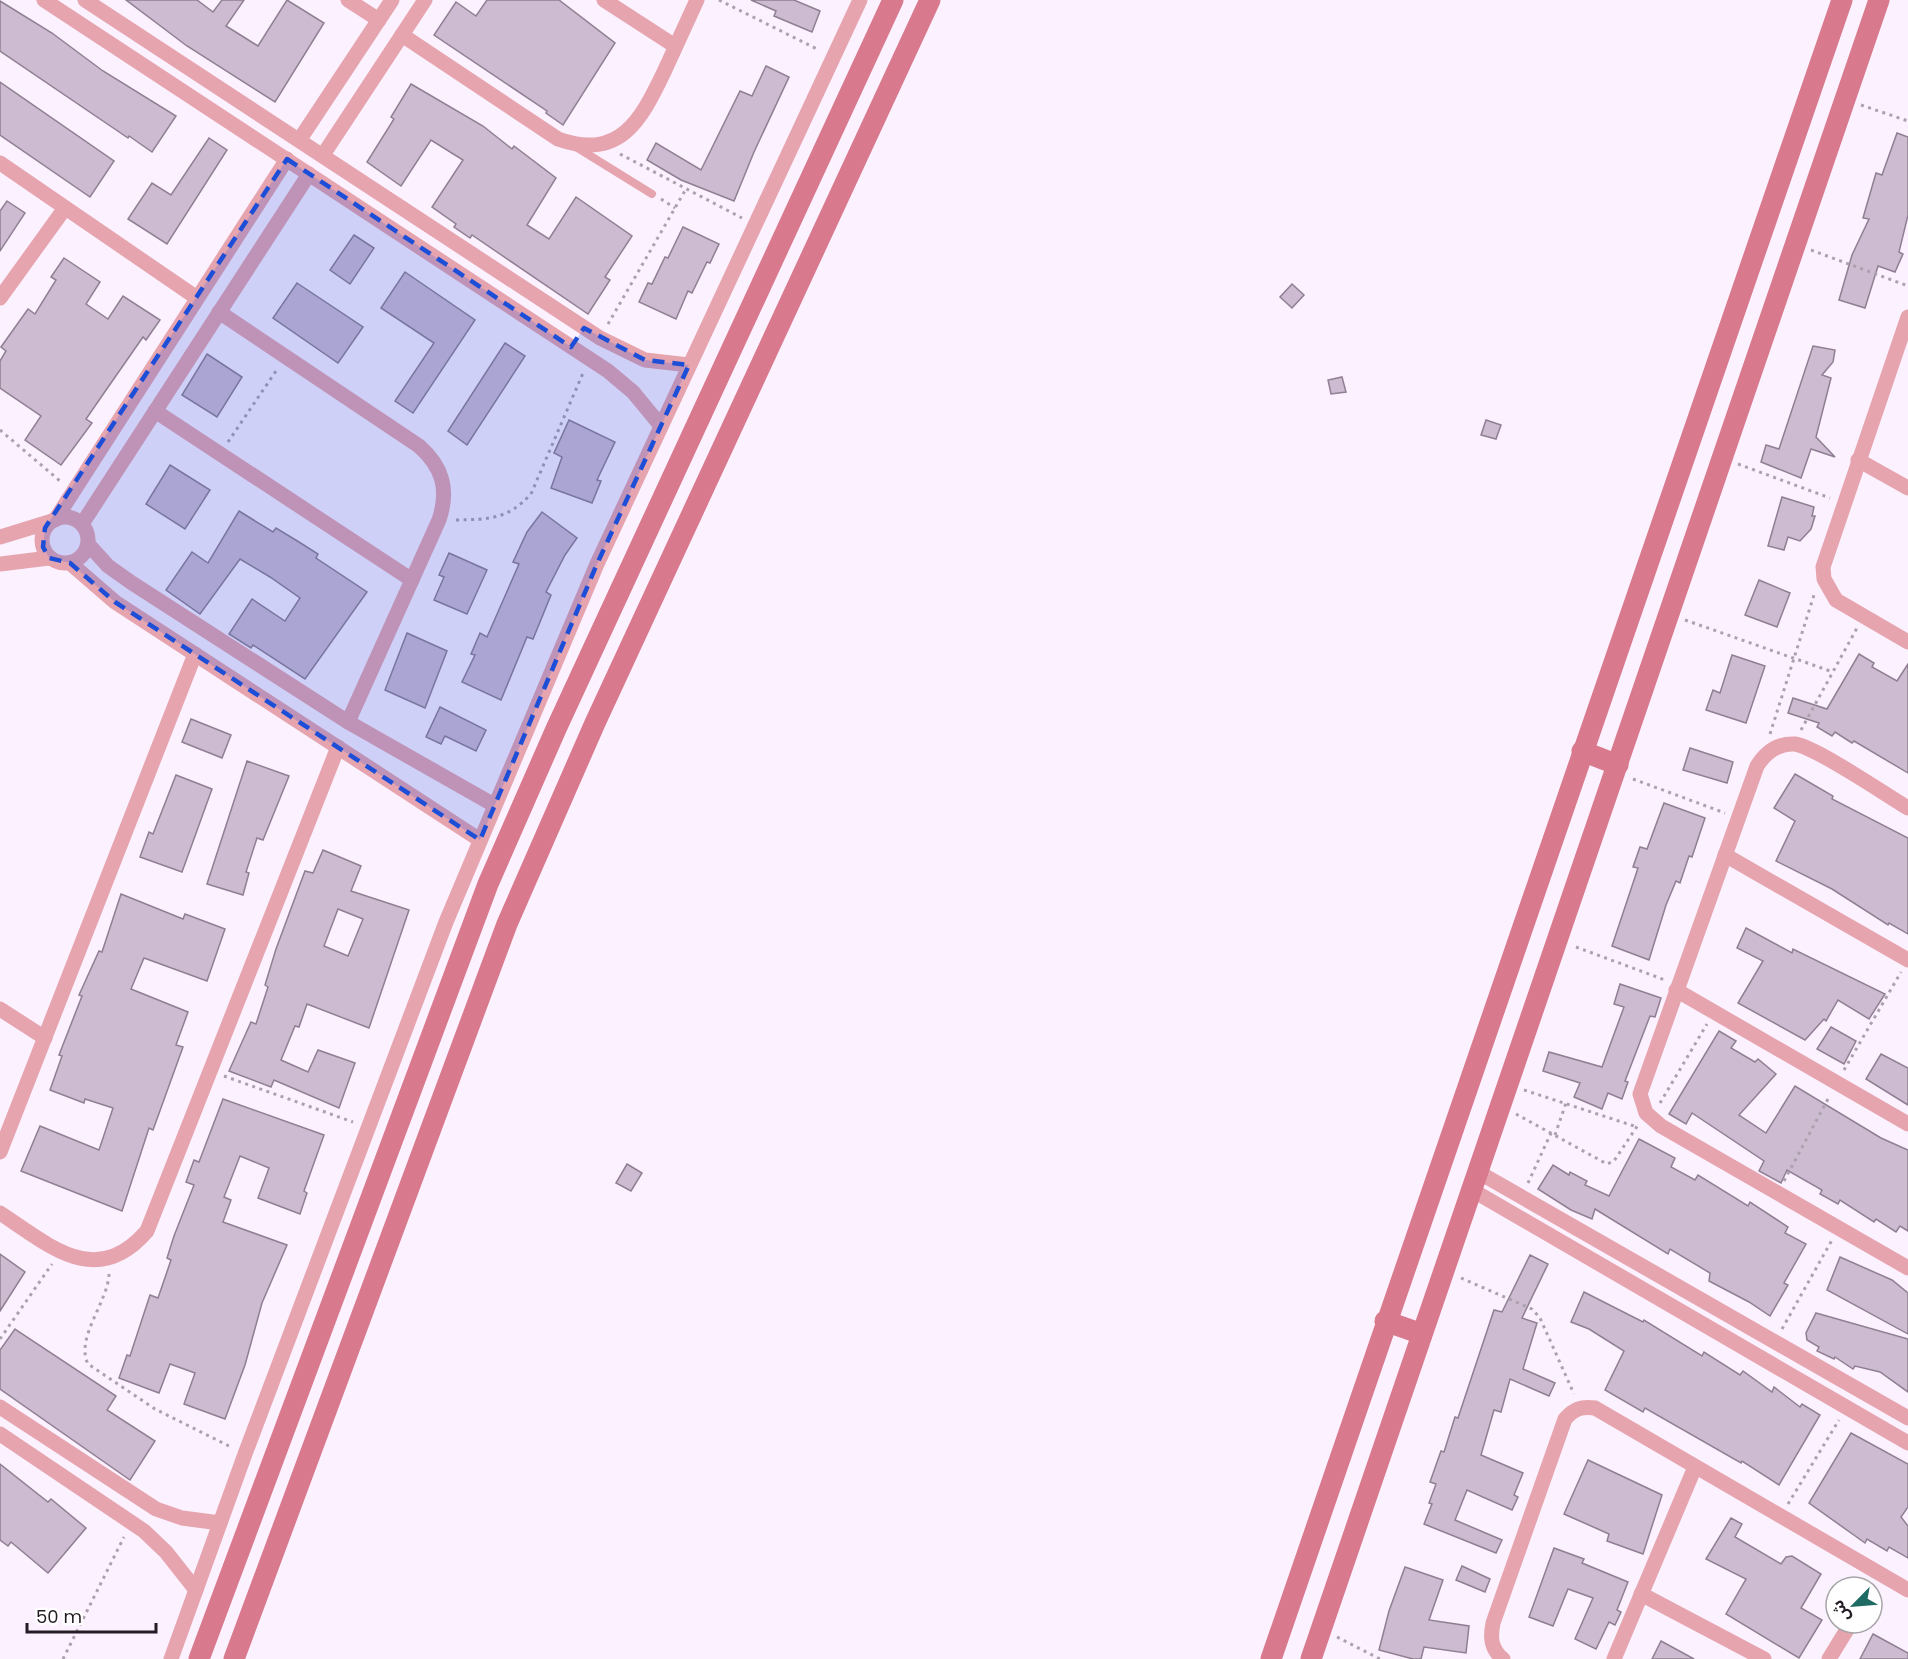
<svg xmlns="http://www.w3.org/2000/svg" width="1908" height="1659" font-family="Poppins,'Noto Sans Arabic',sans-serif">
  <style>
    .building { fill: #cdbbd1; stroke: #907f93; stroke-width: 1.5; fill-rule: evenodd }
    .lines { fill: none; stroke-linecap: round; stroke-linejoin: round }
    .path { stroke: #aba2ae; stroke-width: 3; stroke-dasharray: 3 4.5; stroke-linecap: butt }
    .lane { stroke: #e6a4af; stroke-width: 8 }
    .street { stroke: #e6a4af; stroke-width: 15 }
    .secondary { stroke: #d9798d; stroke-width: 21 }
    .marked { fill: #1d4ed8; fill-opacity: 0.2; stroke: #1d4ed8; stroke-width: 4.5; stroke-dasharray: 12 8; stroke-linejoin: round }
  </style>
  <rect width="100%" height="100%" fill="#fcf1ff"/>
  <g class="building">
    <path d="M126,0H197L213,12L222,0H244L226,26L258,46L287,0L324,23L275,102L187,46Z"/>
    <path d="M487,0H559L615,43L563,125L546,113L547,111L434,35L456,2L476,16Z"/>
    <path d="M751,0H794L820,11L812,32L774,16L776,11Z"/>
    <path d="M0,1L52,33L103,71L176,116L152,152L129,136L128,138L0,51Z"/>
    <path d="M766,66L789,77L754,152L734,201L681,180L647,160L656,143L701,170L740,91L752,96Z"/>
    <path d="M0,82L114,161L90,197L0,135Z"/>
    <path d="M411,84L483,126L512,149L514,146L556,178L527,225L549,239L576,197L632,236L605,277L610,280L588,314L472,235L470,238L454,227L456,224L432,207L463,160L431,140L401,186L367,162L394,119L391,117Z"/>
    <path d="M1897,133L1908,137V215L1899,252L1903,254L1895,272L1878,266L1865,308L1839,300L1852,255L1869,219L1863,218L1876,173L1882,175Z"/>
    <path d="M209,138L227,150L167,244L128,219L152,183L171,195Z"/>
    <path d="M7,201L25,213L0,251V211Z"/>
    <path d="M683,227L719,244L710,263L707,262L692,293L688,291L676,319L639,302L648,283L652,284L665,257L668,258Z"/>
    <path d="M354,235L374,248L350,284L330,270Z"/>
    <path d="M64,258L100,282L86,304L108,319L123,296L160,320L146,340L143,337L104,393L86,419L92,423L61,465L25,440L41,416L0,388V361L6,351L1,347L28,309L35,314L56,280L51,277Z"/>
    <path d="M405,272L475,320L413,413L395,401L434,343L381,308Z"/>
    <path d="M297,283L363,327L338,363L273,318Z"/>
    <path d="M1292,284L1304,295L1292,308L1280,297Z"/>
    <path d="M505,343L525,356L467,445L448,431Z"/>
    <path d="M1813,346L1835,350L1833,362L1822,375L1831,378L1816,437L1835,457L1811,449L1801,478L1761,462L1766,445L1779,449Z"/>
    <path d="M207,354L242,377L217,417L182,395Z"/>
    <path d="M1342,377L1346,392L1331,394L1328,380Z"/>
    <path d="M569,420L615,442L597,480L601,481L592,503L551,488L562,457L554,453Z"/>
    <path d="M1486,420L1501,425L1496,439L1481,435Z"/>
    <path d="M170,465L210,490L185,529L146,504Z"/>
    <path d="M1782,497L1814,507L1812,516H1815L1811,529L1800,541L1788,537L1784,550L1768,546Z"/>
    <path d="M239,511L273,532L276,528L299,542L318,554L316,558L367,592L305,679L253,645L251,648L229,634L252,599L285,621L300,598L270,577L240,559L200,614L166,590L192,552L208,563Z"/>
    <path d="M542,512L577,538L565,555L546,592L551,595L533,639L527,637L501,700L462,682L475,655L471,654L480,633L487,637L519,564L513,562L527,532Z"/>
    <path d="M449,553L487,570L467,614L434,600L444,577L439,575Z"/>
    <path d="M1759,580L1790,593L1777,627L1745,615Z"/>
    <path d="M407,633L447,651L425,708L385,690Z"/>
    <path d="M1859,654L1874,663L1872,667L1897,681L1908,664V773L1854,741L1852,743L1835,732L1832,736L1817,727L1819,723L1788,713L1793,698L1827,709Z"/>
    <path d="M1732,655L1765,666L1746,723L1706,710L1713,690L1720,693Z"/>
    <path d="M440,707L486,730L476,751L445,736L441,744L426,737Z"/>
    <path d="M191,719L231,735L222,758L182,742Z"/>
    <path d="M1690,748L1733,762L1727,783L1683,770Z"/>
    <path d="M247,761L289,776L263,840L257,838L246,872L249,873L243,895L207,884Z"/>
    <path d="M1795,774L1833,796L1832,799L1908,838V934L1889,923L1888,925L1832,889L1776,861L1795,821L1774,808Z"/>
    <path d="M176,775L212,789L182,872L140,857L149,832L153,834Z"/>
    <path d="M1664,803L1705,818L1692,857L1689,856L1680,883L1676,881L1666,905L1649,960L1612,946L1638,868L1633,867L1640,847L1647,849Z"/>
    <path d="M323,850L361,866L351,891L409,910L369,1028L307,1004L299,1027L295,1026L281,1060L308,1072L318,1050L355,1063L339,1108L274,1080L271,1087L229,1071L251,1022L256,1024L268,987L265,985L276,949L305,871L313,873ZM338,909L363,919L348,956L324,946Z"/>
    <path d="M121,894L183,919L185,914L225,929L207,981L144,958L131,989L188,1012L176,1045L183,1047L153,1130L149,1128L122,1211L21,1171L40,1126L99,1150L113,1108L85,1099L84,1103L50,1090L62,1056L59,1055L82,996L79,995L99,951L102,952Z"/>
    <path d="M1746,928L1792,953L1793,949L1885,994L1869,1019L1838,1000L1826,1021L1824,1019L1805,1040L1738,1003L1763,961L1737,948Z"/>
    <path d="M1620,984L1661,998L1655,1017L1650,1016L1625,1081L1628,1082L1622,1099L1608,1093L1602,1109L1574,1097L1580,1083L1543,1071L1549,1052L1602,1067L1624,1007L1614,1004Z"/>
    <path d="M1831,1027L1856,1041L1844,1064L1817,1049Z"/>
    <path d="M1719,1031L1736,1041L1731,1048L1755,1062L1758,1059L1776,1074L1739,1115L1766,1133L1795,1086L1881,1138L1908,1150V1231L1900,1226L1896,1232L1876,1219L1874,1222L1840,1200L1838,1204L1820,1194L1822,1190L1787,1170L1781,1183L1759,1171L1764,1161L1692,1113L1686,1124L1669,1114Z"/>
    <path d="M1881,1054L1908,1068V1105L1866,1079Z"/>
    <path d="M223,1099L324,1135L304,1191L307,1193L300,1214L258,1198L269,1168L240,1156L224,1197L231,1200L223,1222L287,1245L262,1303L245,1365L225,1419L184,1404L195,1373L170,1364L159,1393L119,1378L127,1355L130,1356L150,1295L158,1298L171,1260L167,1258L174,1236L194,1185L186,1182L194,1160L199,1162Z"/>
    <path d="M1639,1139L1675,1158L1671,1167L1695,1180L1698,1175L1748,1206L1750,1202L1788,1227L1785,1233L1806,1244L1784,1283L1788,1285L1770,1316L1749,1302L1709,1281L1710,1273L1670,1249L1668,1254L1595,1209L1592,1219L1571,1210L1538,1189L1553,1165L1569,1175L1570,1172L1587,1181L1585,1185L1609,1196Z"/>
    <path d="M627,1164L642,1173L631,1191L616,1183Z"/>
    <path d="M0,1254L25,1272L0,1311Z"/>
    <path d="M1530,1255L1548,1264L1522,1318L1537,1323L1523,1369L1555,1383L1549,1396L1510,1379L1501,1412L1494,1410L1481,1455L1523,1473L1514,1495L1518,1497L1512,1510L1467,1490L1455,1520L1502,1540L1496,1553L1424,1524L1432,1504L1429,1503L1436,1484L1430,1482L1441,1451L1444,1452L1455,1417L1458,1418L1494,1310L1502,1312Z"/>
    <path d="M1840,1257L1892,1280L1908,1293V1334L1827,1290Z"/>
    <path d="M1584,1292L1643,1322L1644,1320L1702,1356L1704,1352L1740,1375L1743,1371L1772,1392L1774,1387L1800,1407L1802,1404L1820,1415L1779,1485L1742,1461L1741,1463L1645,1408L1643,1412L1605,1390L1624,1351L1589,1329L1571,1322Z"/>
    <path d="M1816,1313L1908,1339V1392L1880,1372L1855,1366L1853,1369L1835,1357L1834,1359L1817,1351L1819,1347L1807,1340L1806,1333Z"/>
    <path d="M15,1329L116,1396L107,1410L155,1441L130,1480L0,1389V1350Z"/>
    <path d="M1851,1433L1908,1464V1507L1901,1517L1908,1526V1558L1889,1547L1887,1551L1867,1539L1865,1543L1809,1503Z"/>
    <path d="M1588,1460L1662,1495L1643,1554L1607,1541L1609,1534L1564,1514Z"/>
    <path d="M0,1464L48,1502L51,1499L86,1528L48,1573L11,1542L8,1546L0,1540Z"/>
    <path d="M1731,1518L1742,1524L1735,1537L1781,1564L1786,1557L1792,1556L1821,1574L1801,1608L1822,1620L1799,1658L1726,1614L1746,1579L1706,1559Z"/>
    <path d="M1554,1548L1584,1559L1582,1563L1628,1582L1617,1610L1621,1612L1615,1625L1609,1622L1596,1649L1575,1639L1593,1598L1568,1589L1553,1626L1529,1617Z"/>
    <path d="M1462,1566L1490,1579L1485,1592L1456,1580Z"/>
    <path d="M1405,1567L1443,1580L1429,1620L1469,1626L1466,1653L1424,1647L1421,1659H1413L1379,1650L1389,1611Z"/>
    <path d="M1873,1634L1908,1653V1659H1860Z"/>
    <path d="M1661,1641L1694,1659H1652Z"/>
  </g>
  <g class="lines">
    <g class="path">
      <path d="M719,0L819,50"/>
      <path d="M1861,105L1908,121"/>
      <path d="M620,154L742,218"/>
      <path d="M661,199L675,208"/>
      <path d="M1811,250L1908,286"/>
      <path d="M608,324L686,189"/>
      <path d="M0,430L60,481"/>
      <path d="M228,442L278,368"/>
      <path d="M1738,464L1830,498"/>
      <path d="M456,520C489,519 507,520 531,494L583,373"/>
      <path d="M1685,620L1833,672"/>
      <path d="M1801,730L1857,628"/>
      <path d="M1770,734L1814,595"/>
      <path d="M1633,779L1725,813"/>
      <path d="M1576,947L1665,980"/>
      <path d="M1844,1070L1901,972"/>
      <path d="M224,1076L353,1122"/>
      <path d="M1524,1090L1637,1127"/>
      <path d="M1660,1103L1707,1024"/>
      <path d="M1516,1114L1607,1164L1614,1161L1638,1125"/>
      <path d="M1555,1135L1566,1103"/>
      <path d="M1784,1181L1829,1097"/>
      <path d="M1528,1183L1551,1133"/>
      <path d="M109,1274C108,1302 75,1338 88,1364L155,1409L233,1448"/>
      <path d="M1461,1278L1532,1309L1540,1318L1574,1394"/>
      <path d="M1782,1329L1832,1240"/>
      <path d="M0,1339L52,1264"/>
      <path d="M1788,1504L1839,1420"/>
      <path d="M1337,1637L1380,1659"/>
      <path d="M63,1659L124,1537"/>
    </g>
    <path class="lane" d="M576,147L652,194"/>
    <g class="street">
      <path d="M44,0L608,371L633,392L661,426"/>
      <path d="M85,0L600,338L645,360L689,365"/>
      <path d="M348,0L379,20"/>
      <path d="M604,0L675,46"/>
      <path d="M402,35L558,139C620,161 641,120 664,72C675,48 686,24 697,0"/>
      <path d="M300,139L392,0"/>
      <path d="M323,155L425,0"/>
      <path d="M0,163L197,298"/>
      <path d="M0,298L65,208"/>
      <path d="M219,312L419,446C443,467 449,490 439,520L348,722"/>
      <path d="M1908,317L1823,567L1824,579L1836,600L1908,642"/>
      <path d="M155,411L412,580"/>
      <path d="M1858,460L1908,488"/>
      <circle cx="65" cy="540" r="23"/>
      <path d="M55,520L287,159"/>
      <path d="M82,524L309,174"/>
      <path d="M0,537L49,522"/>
      <path d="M88,544L108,566L132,583L348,722L494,805"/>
      <path d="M70,563L115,602L480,840"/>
      <path d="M0,564L49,558"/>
      <path d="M1908,808C1886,795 1816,747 1795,744C1778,743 1766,752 1757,766L1640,1094L1646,1113L1661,1126L1908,1268"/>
      <path d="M1725,855L1908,960"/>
      <path d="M1676,990L1908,1124"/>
      <path d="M0,1009L45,1038"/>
      <path d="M0,1152L195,654"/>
      <path d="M1478,1172L1908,1418"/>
      <path d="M1472,1190L1908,1443"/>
      <path d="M0,1213C49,1245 96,1290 147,1231L338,747"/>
      <path d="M0,1407L156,1509L182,1518L220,1523"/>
      <path d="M0,1434L144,1531L166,1552L196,1590"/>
      <path d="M1641,1594L1764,1659"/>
      <path d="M171,1659L245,1454L446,922L597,564L860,0"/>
      <path d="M1503,1659C1491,1649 1490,1638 1493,1623L1565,1419C1574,1409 1581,1406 1595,1408L1908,1590"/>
      <path d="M1614,1659L1695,1467"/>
      <path d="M1829,1659L1851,1623"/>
    </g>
    <g class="secondary">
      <path d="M1582,751L1618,765"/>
      <path d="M1385,1321L1422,1334"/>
      <path d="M199,1659L488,884L556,729L893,0"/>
      <path d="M234,1659L507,924L595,723L930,0"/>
      <path d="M1271,1659L1842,0"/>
      <path d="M1311,1659L1879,0"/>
    </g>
  </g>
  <path class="marked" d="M287,159L571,347L584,328L645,360L689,365L597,564L480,840L115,602L70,563L49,558L43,547L45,528Z"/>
  <g transform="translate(1854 1605) rotate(245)"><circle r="28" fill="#ffffff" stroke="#a7a5a8" stroke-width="1.5"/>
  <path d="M0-4.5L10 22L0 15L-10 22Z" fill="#1f6a63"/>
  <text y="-9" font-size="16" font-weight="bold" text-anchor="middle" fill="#241d25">ش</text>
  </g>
  <path d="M27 1623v9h129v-9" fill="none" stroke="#241d25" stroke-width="3"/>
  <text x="36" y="1623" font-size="18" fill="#241d25" stroke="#ffffff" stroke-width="4.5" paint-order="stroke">50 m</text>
</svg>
